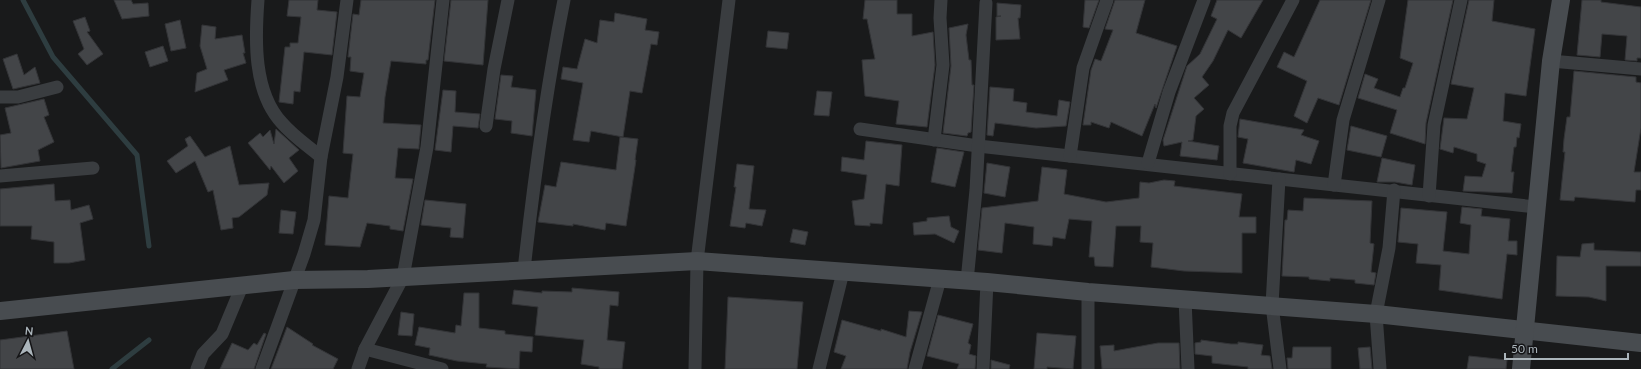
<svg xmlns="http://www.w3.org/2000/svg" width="1641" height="369" font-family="Lato,sans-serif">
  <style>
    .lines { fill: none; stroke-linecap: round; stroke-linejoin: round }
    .stream { stroke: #2e3d40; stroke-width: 5 }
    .building { fill: #434548; stroke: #333437 }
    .street { stroke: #3a3d40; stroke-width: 13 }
    .secondary { stroke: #484c50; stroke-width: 18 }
  </style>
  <rect width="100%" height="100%" fill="#191a1b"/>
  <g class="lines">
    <g class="stream">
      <path d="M23,0L53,57L137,155L149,246"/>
      <path d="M112,369L149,340"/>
    </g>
  </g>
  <g class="building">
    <path d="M114,0H131L133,4L148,3L149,16L122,19Z"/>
    <path d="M289,0H318L317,10L337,12L332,55L304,52L300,92L294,91L293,104L279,102L285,47H290V43H298L301,17L287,16Z"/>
    <path d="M361,0H435L428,60H426V64L391,61L385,97L383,123L421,125L419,146V149L398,148L395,178L413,179L403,231L390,229V226L367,223L360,247L325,245L329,196L348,198L353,154L343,153L347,96L360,97L364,73L350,71L351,57H348L353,14L359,15Z"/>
    <path d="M451,0H488L483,65L444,61Z"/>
    <path d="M865,0H897V14H912V36L933,32L935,65L927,127L896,124L899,101L865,96L862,60L875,59L867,19H863Z"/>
    <path d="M1085,0H1099L1089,28L1083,27Z"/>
    <path d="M1115,0H1145L1136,33L1177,46L1156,108L1155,104L1142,136L1111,122L1109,128L1091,122V125H1083L1091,70L1095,59L1101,61L1113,30L1105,29Z"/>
    <path d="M1217,0H1263L1241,38L1228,30L1213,61L1202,77L1209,85L1194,98L1204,109L1196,116L1193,140L1188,141L1219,146L1217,160L1180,156L1182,142L1164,146L1163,140L1187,66L1200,54L1217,19L1211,16Z"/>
    <path d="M1320,0H1371L1339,105L1318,98L1307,123L1294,116L1307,81L1277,67L1284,52L1294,57Z"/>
    <path d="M1408,0H1453L1426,123L1425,144L1390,133L1397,110L1358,98L1365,74L1378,79L1374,88L1400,97L1403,88H1405L1413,63L1400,58Z"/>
    <path d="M1469,0H1494L1492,21L1535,29L1526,96L1505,93L1503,121L1521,124L1519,138L1517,137L1516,147H1514L1511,172H1514L1512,193L1463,191L1465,176L1482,177L1486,164L1477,161V154L1454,147L1453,153L1440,149L1444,118L1467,119L1474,88L1451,84Z"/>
    <path d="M1582,0H1601V2L1641,7V58H1637V61L1625,60L1627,36L1602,34L1600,57L1577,55Z"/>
    <path d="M997,3L1021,5L1020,18H1018L1020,39L996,40V17L1001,16H997Z"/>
    <path d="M615,13L647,19L645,30L659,32L657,45L651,44L642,93L630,91L623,137L591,131L589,142L573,140L583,83L561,79L563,67L577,69L585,39L597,43L600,20L614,22Z"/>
    <path d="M85,17L90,31L87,32L103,54L87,65L78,54L84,49L73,21Z"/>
    <path d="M180,20L186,48L171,51L165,24Z"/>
    <path d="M968,24L966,35L969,60H971L972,85H974L971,132L968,133L967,136L943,133L951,66L949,28Z"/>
    <path d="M202,25L216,27L215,39L242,35L245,53H243L246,63L224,70L228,80L195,92L197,73L207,69L200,46Z"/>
    <path d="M768,31L789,33L787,49L766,47Z"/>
    <path d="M163,46L168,61L150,67L145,52Z"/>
    <path d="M17,54L24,75L35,67L40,83L13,89L3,59Z"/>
    <path d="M1574,71L1636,77V82L1641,83V128L1634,172H1641V190H1636L1635,202L1575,197L1574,201L1560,200L1565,152H1563L1564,139L1567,117H1570Z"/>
    <path d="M501,75L513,76L511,87L536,90L532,136L511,133L512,121L495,119Z"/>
    <path d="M990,87L1014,89L1013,101L1027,103L1026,112L1057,116L1059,100L1070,102L1066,126L1036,128L995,123L993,136L987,135Z"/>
    <path d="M443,90L456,91L455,112L480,114L478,128L453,126L451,152L435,150Z"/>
    <path d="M817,91L832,92L829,116L814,115Z"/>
    <path d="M44,99L49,115L44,117L54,142L38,150L40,161L1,168L0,135L11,133L5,108Z"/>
    <path d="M1240,119L1304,130L1301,135L1319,141L1311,164L1296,160L1294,172L1243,163L1248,139L1238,137Z"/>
    <path d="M1351,126L1387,136L1381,157L1347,150Z"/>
    <path d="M276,129L299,150L289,158L298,171L284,183L271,166L270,170L248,143L260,133L263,137L270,130L274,144Z"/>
    <path d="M190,136L205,157L230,146L239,185L269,183L267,195L239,217L232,218L233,228L221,230L213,190L208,192L195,161L176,173L167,161L188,146L185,139Z"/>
    <path d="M620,137L638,139L635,160H636L626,226L606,223L605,230L573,224V226L538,222L545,185L556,187L561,162L616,170Z"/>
    <path d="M866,141L902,145L899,186L886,184L882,224L870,223V226L855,225L852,201L864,199L867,175L841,171L842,157L864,160Z"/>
    <path d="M937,148L964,152L955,187L931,182Z"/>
    <path d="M1382,158L1415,165L1412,185L1395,182H1377Z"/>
    <path d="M987,163L1010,167L1005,197L984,193Z"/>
    <path d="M737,164L754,166L749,209L766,210L762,226L746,223L745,228L730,226L736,187H734Z"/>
    <path d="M1042,167L1067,170L1064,194L1106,202L1139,198L1140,182L1149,183L1164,180L1175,181L1174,186L1242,194L1239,217H1256V233H1242V273L1184,271L1151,267L1153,243L1140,242L1141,226H1116L1113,267L1095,266L1094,257H1089L1092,221L1069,219L1065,239L1053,237L1052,246L1033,244L1034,227L1005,223L1002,253L978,250L982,208L1038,201Z"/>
    <path d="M54,184L55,201L70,200L71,210L89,205L93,219L80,223L85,260L69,263H54V242L31,239L32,226H0V189Z"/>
    <path d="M1304,198L1372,201L1370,243L1374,244L1371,272L1376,273L1374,285L1355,283V280L1330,278V281L1309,279V277L1282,276L1285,220H1287L1288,210L1303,211Z"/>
    <path d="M425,200L466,204L463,238L450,237L451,228L421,225Z"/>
    <path d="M1462,207L1482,209L1481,216L1510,219L1508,241H1517V255L1507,254L1502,299L1439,290L1441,265L1416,263L1418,244L1398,242L1401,208L1447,212L1443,251L1469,254L1471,225L1460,223Z"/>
    <path d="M281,210L296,212L293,234L279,233Z"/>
    <path d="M949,216L951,227L959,231L954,243L935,234L914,235L913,223L927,221V218Z"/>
    <path d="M793,229L808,232L805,245L790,242Z"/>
    <path d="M1594,243V250L1641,252V266H1606V301L1589,297L1556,296L1557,256L1580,257L1582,244Z"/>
    <path d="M572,288L619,292L618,306L610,305L607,340L625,342L622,369H599V367L581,364L584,340L535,335L538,307L512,304L514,290L542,293V291L572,292Z"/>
    <path d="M464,293H479V328L505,331V334L533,337L532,352L520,351L519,369L486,367L487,364L457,361L429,355L430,348L415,345L419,327L455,333L456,325L461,326Z"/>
    <path d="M728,297L803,302L797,369H725Z"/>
    <path d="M909,311L922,312L910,352L907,369H841L846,356L834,352L842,320L881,331V329L906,337Z"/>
    <path d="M401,312L414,314L412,336L398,335Z"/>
    <path d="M938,315L973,324L968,343L971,345L969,354L976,356L975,369H957L959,364L927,356Z"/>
    <path d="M287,327L313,344L312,345L338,359L333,369H271Z"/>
    <path d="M67,331L74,369H0V340Z"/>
    <path d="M264,333L266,334L254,369H220L232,343L248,350L254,343L257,345Z"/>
    <path d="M1037,333L1076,336L1073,369L1047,367V369H1034Z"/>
    <path d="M1201,340L1231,344H1238V342L1263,345L1261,355L1270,356L1272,369H1248V367L1212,363V356L1195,354V343L1201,342Z"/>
    <path d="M1158,343H1179L1180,369H1102L1100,346L1114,345V351Z"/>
    <path d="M1293,347H1331V369H1288L1287,358H1292Z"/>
    <path d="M1370,347L1372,369H1360L1358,348Z"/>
    <path d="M1469,356L1507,360L1506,369H1467Z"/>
    <path d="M991,360L1010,365L1009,369H991Z"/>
  </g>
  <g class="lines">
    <g class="street">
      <path d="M258,0C255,39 253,92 282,123C293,136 308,146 321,157"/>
      <path d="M1551,61L1641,69"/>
      <path d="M0,97H18L57,87"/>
      <path d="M486,126L494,69L508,0"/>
      <path d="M860,129L978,146L1536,207"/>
      <path d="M934,140L943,65L940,18L941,0"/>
      <path d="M1070,156L1083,68L1107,0"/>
      <path d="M1148,163L1169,92L1204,0"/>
      <path d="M1230,174V126L1233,113L1293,0"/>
      <path d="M0,176L93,168"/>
      <path d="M1279,179L1272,305L1280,369"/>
      <path d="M1334,185L1343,120L1379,0"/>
      <path d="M1429,196L1434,125L1461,0"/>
      <path d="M524,270C534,179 546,90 564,0"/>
      <path d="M967,281L976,190L986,3"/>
      <path d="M1185,299L1188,369"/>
      <path d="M365,349L442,369"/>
      <path d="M197,369L203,354L222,334L242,286"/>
      <path d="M262,369L304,254L314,220L321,157L337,77L347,0"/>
      <path d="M358,369L365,349L403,277L427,147L443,0"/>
      <path d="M695,369L697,261L729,0"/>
      <path d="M819,369L843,272"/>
      <path d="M915,369L940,279"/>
      <path d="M983,369L987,282"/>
      <path d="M1088,369V292"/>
      <path d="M1380,369L1376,314L1389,248L1394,190"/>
    </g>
    <g class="secondary">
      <path d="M0,311L294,280L368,279L697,261L987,282L1088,292L1376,314L1641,343"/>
      <path d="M1521,369L1551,61L1561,0"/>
    </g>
  </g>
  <g transform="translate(28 341) rotate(6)" stroke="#141416" stroke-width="3" paint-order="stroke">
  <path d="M0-3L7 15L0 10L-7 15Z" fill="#abb5bb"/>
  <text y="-6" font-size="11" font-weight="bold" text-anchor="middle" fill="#abb5bb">N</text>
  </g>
  <path d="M1505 353v6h123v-6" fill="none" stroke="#abb5bb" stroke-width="2"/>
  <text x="1511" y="353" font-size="12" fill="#abb5bb" stroke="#141416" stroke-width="3" paint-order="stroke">50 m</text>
</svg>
